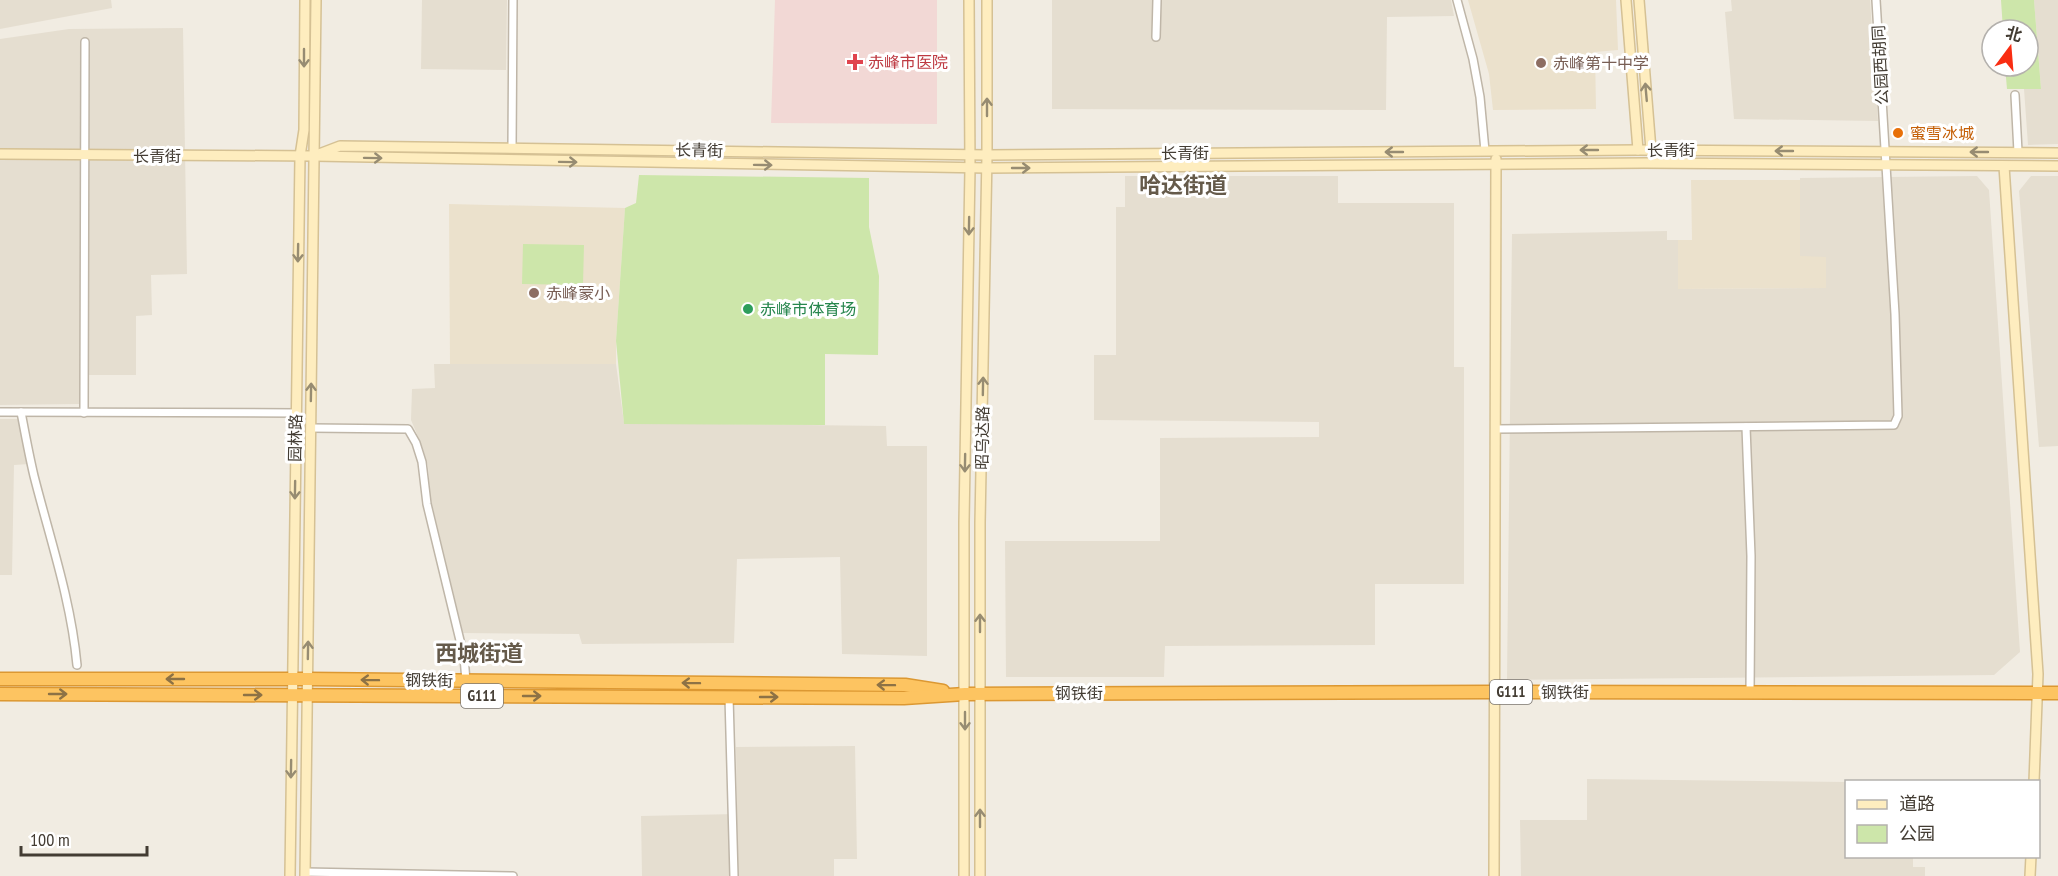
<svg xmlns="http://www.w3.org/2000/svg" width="2058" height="876" font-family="'PT Sans Narrow','Noto Sans SC',sans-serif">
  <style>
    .residential { fill: #e5ded0 }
    .education { fill: #ebe1cc }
    .medical { fill: #f2d8d5 }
    .green { fill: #cde6aa }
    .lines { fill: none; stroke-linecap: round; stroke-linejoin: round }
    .street-casing { stroke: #bfb6a8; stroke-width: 10 }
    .secondary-casing { stroke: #d5c194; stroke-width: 12 }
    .highway-casing { stroke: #dc9832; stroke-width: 15 }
    .street { stroke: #fff; stroke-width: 7 }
    .secondary { stroke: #feedbf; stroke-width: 9 }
    .highway { stroke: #fdc461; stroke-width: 12 }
    .oneway { stroke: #978c72 }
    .oneway2 { stroke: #8d7245 }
    .health-dot { fill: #e0444e; stroke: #fff; stroke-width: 2 }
    .education-dot { fill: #8d6e63; stroke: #fff; stroke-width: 2 }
    .food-dot { fill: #e8710a; stroke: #fff; stroke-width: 2 }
    .leisure-dot { fill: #2e9e5b; stroke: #fff; stroke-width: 2 }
    .labels { text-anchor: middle; stroke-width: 6; stroke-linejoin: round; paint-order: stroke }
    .shield { fill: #fff; stroke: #7b7670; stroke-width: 1.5 }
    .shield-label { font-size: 15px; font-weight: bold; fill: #433c33 }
    .health-label { font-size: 16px; fill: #be3a42; stroke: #fff; text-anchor: start }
    .education-label { font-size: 16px; fill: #785e54; stroke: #fff; text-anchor: start }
    .street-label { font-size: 16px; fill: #433c33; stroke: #fff }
    .food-label { font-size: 16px; fill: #c56008; stroke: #fff; text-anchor: start }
    .leisure-label { font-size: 16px; fill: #27864d; stroke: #fff; text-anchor: start }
    .district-label { font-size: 22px; font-weight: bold; fill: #655a4a; stroke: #fff }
  </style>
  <rect width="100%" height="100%" fill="#f1ece2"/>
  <g class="residential">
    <path d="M0,0H111L112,8L0,29Z"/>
    <path d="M422,0H507L506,70L421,69Z"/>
    <path d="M1052,0H1451L1454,16L1387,17L1386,110L1052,109Z"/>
    <path d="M1731,0H1870L1878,121L1734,119L1725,12L1732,11Z"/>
    <path d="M2034,0H2058V144L2028,145L2024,89H2041Z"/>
    <path d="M183,28L187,274L151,275L152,315L136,316V375H80V404L0,405V39L69,29Z"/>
    <path d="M1125,176H1338V203H1454V367H1464V584H1375V645L1165,646L1164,677H1006L1005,541H1160V438L1319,437V422L1094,420V355H1116V207H1125Z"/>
    <path d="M1977,176L1989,190L2020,652L1994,675L1507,680L1512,234L1667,231V240H1678V289L1826,288V257H1800V178Z"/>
    <path d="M2031,176H2058V446L2039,447L2019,191Z"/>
    <path d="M434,364H616L624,423L886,426L887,446H927V656L842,654L840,557L737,559L734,643L582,644L579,634L463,633L430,496L428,466L422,446L411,420L412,389L435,388Z"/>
    <path d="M0,419H21L29,464L14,465L12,575H0Z"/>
    <path d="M855,746L857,859H834V876H642L641,816L737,814L736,747Z"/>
    <path d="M1587,779L1846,782V856L1913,857V867H1925V876H1521L1520,820H1587Z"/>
  </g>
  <g class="education">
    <path d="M1468,0H1616L1618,50L1595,52L1596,109L1493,110L1489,74Z"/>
    <path d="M1691,180H1800V256L1826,257V288L1678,289V240H1692Z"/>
    <path d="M449,204L625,208L616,341V364H450Z"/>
  </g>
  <path class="medical" d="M775,0H937V124L771,123Z"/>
  <g class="green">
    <path d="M2001,0H2034L2041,89H2007L2005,66H2028V30H2003Z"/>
    <path d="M639,175L869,178V227L879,276L878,355L825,354V425L624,424L616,341L625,208L636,203Z"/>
    <path d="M523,244L584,245L583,285L522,284Z"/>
  </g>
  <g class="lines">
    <g class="street-casing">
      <g id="street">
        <path d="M1457,0L1473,59L1480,97L1485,151"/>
        <path d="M1156,37L1157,0"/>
        <path d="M2015,95L2018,152"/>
        <path d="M512,148L513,0"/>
        <path d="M0,412L296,413"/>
        <path d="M21,412C25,433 29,455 34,476C50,539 71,600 77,665"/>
        <path d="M84,413L85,42"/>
        <path d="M1746,427L1751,556L1750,692"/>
        <path d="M311,428L408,429L416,443L422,462L427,504L464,657L466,681"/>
        <path d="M1495,429L1894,425L1898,416L1895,314L1876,0"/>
        <path d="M729,697L734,876"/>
        <path d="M305,872L513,876"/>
      </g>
    </g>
    <g class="secondary-casing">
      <g id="secondary">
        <path d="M1626,0L1638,150"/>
        <path d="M1639,0L1651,150"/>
        <path d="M0,154L314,156L987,168L1644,163L2058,166"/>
        <path d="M319,154L340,146L987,155L1638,150L2058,153"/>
        <path d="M2004,166L2038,674L2034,782"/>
        <path d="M290,876L300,156L304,130L305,0"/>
        <path d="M305,876L316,0"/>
        <path d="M964,876V522L970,168L969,0"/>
        <path d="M980,876V523L987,155V0"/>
        <path d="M1494,876L1496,159"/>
        <path d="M2030,876L2031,856"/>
      </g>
    </g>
    <g class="highway-casing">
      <g id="highway">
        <path d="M0,679H308L905,685L943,691"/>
        <path d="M0,694L904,698L965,694L1494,692L2058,693"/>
      </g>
    </g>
    <use href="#street" class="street"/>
    <use href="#secondary" class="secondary"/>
    <use href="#highway" class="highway"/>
  </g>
  <defs><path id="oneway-shaft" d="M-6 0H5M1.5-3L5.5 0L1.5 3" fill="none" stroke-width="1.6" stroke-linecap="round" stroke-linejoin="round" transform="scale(1.5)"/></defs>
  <g class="oneway">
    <use href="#oneway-shaft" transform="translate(304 58) rotate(90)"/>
    <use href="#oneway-shaft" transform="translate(1646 92) rotate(-95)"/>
    <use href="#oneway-shaft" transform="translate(987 107) rotate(-90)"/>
    <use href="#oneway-shaft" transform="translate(1589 150) rotate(180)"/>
    <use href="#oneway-shaft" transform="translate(1784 151) rotate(-180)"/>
    <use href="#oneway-shaft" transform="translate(1394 152) rotate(180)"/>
    <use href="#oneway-shaft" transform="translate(1979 152) rotate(-180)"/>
    <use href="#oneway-shaft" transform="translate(373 158) rotate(1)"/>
    <use href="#oneway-shaft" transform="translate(568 162) rotate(1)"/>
    <use href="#oneway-shaft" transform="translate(763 165) rotate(1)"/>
    <use href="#oneway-shaft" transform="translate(1021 168)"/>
    <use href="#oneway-shaft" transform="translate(969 226) rotate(91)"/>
    <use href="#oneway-shaft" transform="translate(298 253) rotate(91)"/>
    <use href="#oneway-shaft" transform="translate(983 386) rotate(-89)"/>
    <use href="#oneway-shaft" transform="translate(311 392) rotate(-89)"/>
    <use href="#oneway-shaft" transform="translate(965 463) rotate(91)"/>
    <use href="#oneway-shaft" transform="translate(295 490) rotate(91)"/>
    <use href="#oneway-shaft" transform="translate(980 623) rotate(-90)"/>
    <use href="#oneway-shaft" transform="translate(308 650) rotate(-89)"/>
    <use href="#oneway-shaft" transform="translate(965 721) rotate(90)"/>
    <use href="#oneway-shaft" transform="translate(291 769) rotate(91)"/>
    <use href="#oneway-shaft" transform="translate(980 818) rotate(-90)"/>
  </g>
  <g class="oneway2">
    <use href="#oneway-shaft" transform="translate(175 679) rotate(-180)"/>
    <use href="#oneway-shaft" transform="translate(370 680) rotate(-179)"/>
    <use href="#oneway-shaft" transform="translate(691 683) rotate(-179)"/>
    <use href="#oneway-shaft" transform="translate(886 685) rotate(-179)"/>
    <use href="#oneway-shaft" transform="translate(58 694)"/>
    <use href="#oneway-shaft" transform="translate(253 695)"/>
    <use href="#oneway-shaft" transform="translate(532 696)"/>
    <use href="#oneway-shaft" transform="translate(769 697)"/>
  </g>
  <path class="health-dot" d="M852 53h6v6h6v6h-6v6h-6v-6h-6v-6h6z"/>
  <g class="education-dot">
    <circle cx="1541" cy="63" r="6"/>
    <circle cx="534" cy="293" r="6"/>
  </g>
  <circle class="food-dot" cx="1898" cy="133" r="6"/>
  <circle class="leisure-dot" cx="748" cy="309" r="6"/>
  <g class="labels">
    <g class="shield">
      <rect x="1490" y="680" width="42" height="24" rx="4.5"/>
      <rect x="461" y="684" width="42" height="24" rx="4.5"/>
    </g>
    <g class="shield-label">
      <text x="1511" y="697">G111</text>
      <text x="482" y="701">G111</text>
    </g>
    <g class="health-label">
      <text x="868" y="68">赤峰市医院</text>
    </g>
    <g class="education-label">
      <text x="1553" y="69">赤峰第十中学</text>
      <text x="546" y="299">赤峰蒙小</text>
    </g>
    <g class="street-label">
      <text transform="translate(1880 65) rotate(-93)" y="6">公园西胡同</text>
      <text transform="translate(699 150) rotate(1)" y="6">长青街</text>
      <text x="1671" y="156">长青街</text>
      <text x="1185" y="159">长青街</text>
      <text x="157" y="162">长青街</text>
      <text transform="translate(295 438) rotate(-89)" y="6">园林路</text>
      <text transform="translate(982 438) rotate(-89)" y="6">昭乌达路</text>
      <text transform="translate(429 680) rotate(1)" y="6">钢铁街</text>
      <text x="1565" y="698">钢铁街</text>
      <text x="1079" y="699">钢铁街</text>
    </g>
    <g class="food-label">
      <text x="1910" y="139">蜜雪冰城</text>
    </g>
    <g class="leisure-label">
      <text x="760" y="315">赤峰市体育场</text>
    </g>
    <g class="district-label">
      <text x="1183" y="193">哈达街道</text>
      <text x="479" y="661">西城街道</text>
    </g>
  </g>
  <rect x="1845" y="780" width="195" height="78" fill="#ffffff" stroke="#b4b1ad" stroke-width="1.5"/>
  <rect x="1857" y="800" width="30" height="9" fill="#feedbf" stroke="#b4b1ad" stroke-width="1.5"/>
  <text x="1899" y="810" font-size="18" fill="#433c33">道路</text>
  <rect x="1857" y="825" width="30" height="18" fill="#cde6aa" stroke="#b4b1ad" stroke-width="1.5"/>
  <text x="1899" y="840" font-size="18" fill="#433c33">公园</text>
  <g transform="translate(2010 48) rotate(16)"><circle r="28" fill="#ffffff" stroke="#b4b1ad" stroke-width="1.5"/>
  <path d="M0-4.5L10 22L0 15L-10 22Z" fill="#f92d12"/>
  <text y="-9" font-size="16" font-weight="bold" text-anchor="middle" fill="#433c33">北</text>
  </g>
  <path d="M21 846v9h126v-9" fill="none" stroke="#433c33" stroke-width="3"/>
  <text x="30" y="846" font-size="18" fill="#433c33" stroke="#ffffff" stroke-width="4.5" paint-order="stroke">100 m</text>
</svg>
